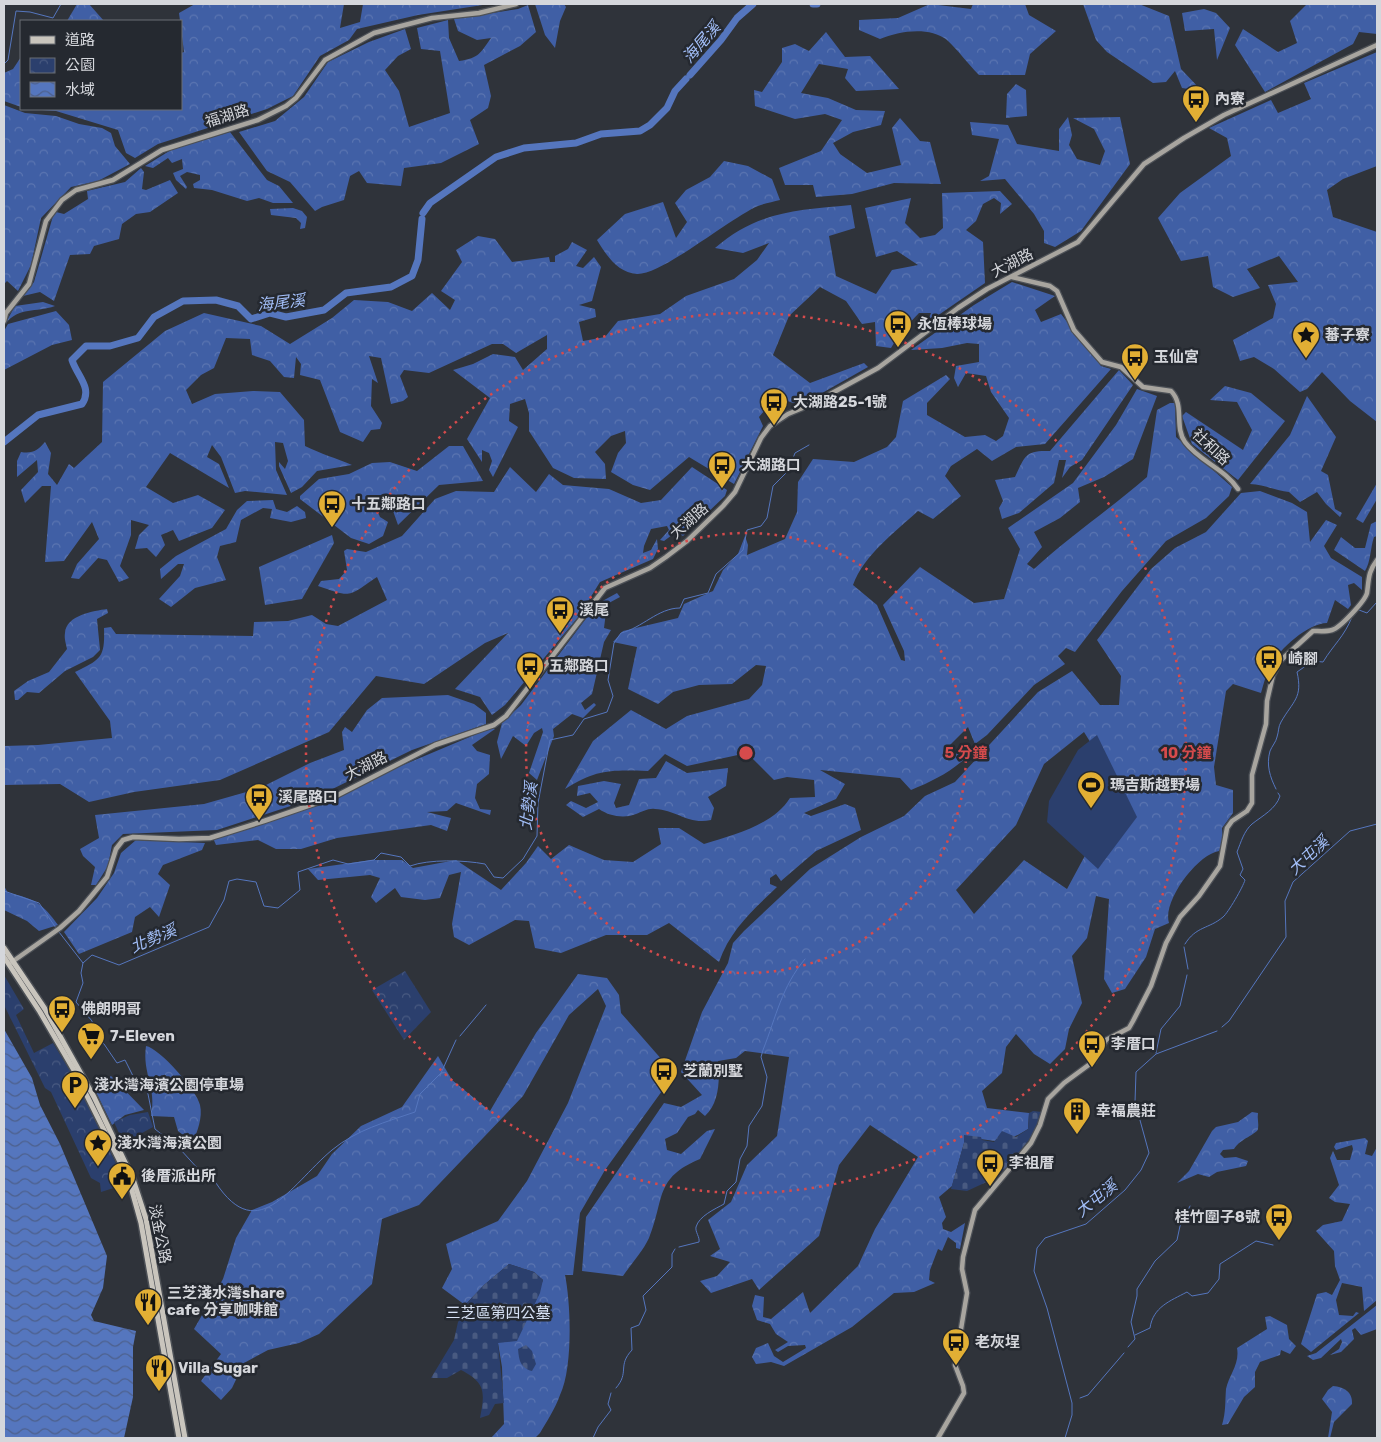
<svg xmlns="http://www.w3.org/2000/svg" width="1381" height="1442" font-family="Rubik,'Noto Sans TC',sans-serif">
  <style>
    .forest { fill: url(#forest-crowns); fill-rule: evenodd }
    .cemetery { fill: url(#cemetery-stones) }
    .park { fill: url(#park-crowns) }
    .garden { fill: #2b3f6d }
    .water { fill: url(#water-waves) }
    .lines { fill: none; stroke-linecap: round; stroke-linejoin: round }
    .stream { stroke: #5576be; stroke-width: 1 }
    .river { stroke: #5576be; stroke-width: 7 }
    .secondary-casing { stroke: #4d5157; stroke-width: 7 }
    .primary-casing { stroke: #4d5157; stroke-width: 8 }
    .secondary { stroke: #a8a59f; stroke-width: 4.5 }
    .primary { stroke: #c9c5bd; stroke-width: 5 }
    .ring { fill: none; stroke: #d64b4c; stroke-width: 2.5; stroke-dasharray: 2.5 5 }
    .labels { text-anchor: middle; stroke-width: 5; stroke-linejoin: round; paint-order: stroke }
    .poi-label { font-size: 15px; font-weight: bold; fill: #d5d7dc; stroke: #252930; text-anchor: start }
    .street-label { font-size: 15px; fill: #d5d7dc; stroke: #252930 }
    .park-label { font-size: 15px; fill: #d8e3f7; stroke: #252930 }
    .water-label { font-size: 16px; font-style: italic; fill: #a2bef8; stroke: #252930 }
    .centre { fill: #d64b4c; stroke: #252930; stroke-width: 2.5 }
    .ring-label { font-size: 15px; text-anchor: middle; font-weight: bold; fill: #d64b4c; stroke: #252930; stroke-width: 5; stroke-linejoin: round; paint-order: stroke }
  </style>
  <defs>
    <pattern id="forest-crowns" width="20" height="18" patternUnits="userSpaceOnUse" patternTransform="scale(1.25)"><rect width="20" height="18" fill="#405fa5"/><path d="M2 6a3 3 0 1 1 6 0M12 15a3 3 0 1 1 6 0" fill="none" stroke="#5b75b1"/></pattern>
    <pattern id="cemetery-stones" width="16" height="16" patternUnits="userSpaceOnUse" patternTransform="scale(1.25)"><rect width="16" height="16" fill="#2b3f6d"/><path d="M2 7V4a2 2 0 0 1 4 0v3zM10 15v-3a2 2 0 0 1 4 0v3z" fill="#495a81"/></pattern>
    <pattern id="park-crowns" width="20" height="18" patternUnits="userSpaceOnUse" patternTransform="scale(1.25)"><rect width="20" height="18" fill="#2b3f6d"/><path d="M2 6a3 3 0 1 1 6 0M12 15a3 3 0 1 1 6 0" fill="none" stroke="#495a81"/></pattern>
    <pattern id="water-waves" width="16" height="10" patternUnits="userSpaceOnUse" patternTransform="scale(1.25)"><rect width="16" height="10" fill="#5576be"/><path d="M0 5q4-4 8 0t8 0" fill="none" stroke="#4d608c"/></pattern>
  </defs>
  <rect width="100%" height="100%" fill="#2f333a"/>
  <g class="forest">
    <path d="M77,4H89L104,21H67Z"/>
    <path d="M195,4H344L340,28L360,22L363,4H489L418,15L357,29L349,40L320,56L293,96L267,109L158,144L135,158L126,153L118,130L56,111L28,109H181V53L184,52L179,13Z"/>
    <path d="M535,4H564L566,7L560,21L555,48L545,35Z"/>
    <path d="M930,4L971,9L973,4H1025L1029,15L1056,31L1030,54L1025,75H979C968,64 958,50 947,40C929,26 899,31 880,39L859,30V20L898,18Z"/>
    <path d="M1083,4H1139L1169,16L1181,69L1202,91L1182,88L1175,71L1166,82L1153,83L1107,52L1096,40Z"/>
    <path d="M1307,4H1377V34L1359,32L1353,44L1265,92L1235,45L1243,29L1278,52L1297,43L1290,21Z"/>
    <path d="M528,5L536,32L520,46L484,65L491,96L488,108L470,120L479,144L441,163L404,168L401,186L367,183L359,171L350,176L344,200L322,207L315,211L290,182L267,171L239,132L275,121L304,97L328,62L369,42L405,29L411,49L398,56L385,70L399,91L409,127L450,113L440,51L421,49L417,28L448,20L449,38L459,61C480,58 480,53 491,38L477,40L458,31L454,19L518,9Z"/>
    <path d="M1204,9L1216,13L1230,28L1217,60L1214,29L1185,31L1182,13Z"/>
    <path d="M826,32L845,57L870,56L899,89L856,91L845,78L848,69L819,64L801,93L828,98L856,110L885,111L881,125L853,132L833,143L840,154L867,173L901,165L892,128L900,118L920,141L930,142L941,184L894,183L852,194L816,197L813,185H785L779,168L821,151L842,120L825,114L795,119L755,106L754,90L762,92L782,62V48L795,44L809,51Z"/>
    <path d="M1377,52V166L1343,179L1327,190L1333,217L1377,232V422L1350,401L1322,372L1307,389L1300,392L1274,369L1254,357L1240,361L1233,340L1273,318L1276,304L1268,285L1298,282L1279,256L1247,269L1260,288L1233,297L1213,287L1208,256L1181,261L1158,218L1180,193L1231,156L1227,138L1209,128L1271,100L1278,113L1311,99L1304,83Z"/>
    <path d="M21,57V107L4,101V73L13,69Z"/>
    <path d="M1016,84L1026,90L1027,116L1006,118L1007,94Z"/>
    <path d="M4,105L25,113L56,116L79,124L102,128L111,133L115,146L130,164L98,181L71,187L41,218L31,265L18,291L7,281L4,284Z"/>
    <path d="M1068,117L1072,135L1069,145L1077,159L1100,165L1105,151L1094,129L1073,118L1120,117L1130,164L1081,231L1055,247L1044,243V231L1034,214L1005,179L980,181L989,176L999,139L972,135L970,122L1008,125L1017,144L1059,151V129Z"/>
    <path d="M230,132L267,180L279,186L293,203H273L259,198L247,201L212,190L194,188L193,184L200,180V175L187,172L180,176L187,187L186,189L176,180L173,173L183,169L182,159L172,163L168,158L153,168L145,166L171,150Z"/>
    <path d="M724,161L748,166L772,179L780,200C773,202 765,203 758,206C730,218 662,275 637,274C618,273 606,255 597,240L625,214L663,202L676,238L687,222L675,203L686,190L710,177Z"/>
    <path d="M141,168L144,172L142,189L146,190L170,180L178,193L150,212L136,214L122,224L119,239L94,246L90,254L70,255L54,301L40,292L23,296L34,282L53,216L56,212L64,214L88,199L87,191L125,182Z"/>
    <path d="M1000,191L1012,204L1000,214L1001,203L994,198L983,204L976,221L966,230L983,242L985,283L937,316L928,327L926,326L931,313H919L900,333L891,348L876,346L875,322L862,324L846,301L820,287L789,316L773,355L810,383L864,363L868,367L808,401L793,403L776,397L759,417L763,426L734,484L689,457L650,490L633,485L611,472L618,453L626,443L625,431L611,436L595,452L605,464L606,479L574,478L553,468L529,431V413L525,399L510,404L509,421L518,427L493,477L489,470L492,461L489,453L482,450V462L467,439L490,398L453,370L473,364L493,354L515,357L523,370L547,349V335L516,353L503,344H492L429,373L404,370L400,376L408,397L403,401L391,404L381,358L369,356L378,383L372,379L371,406L382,423L380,429L371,430L363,442L340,432L320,380L300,375L301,364L296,357L294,378L284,377L270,361L252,355L250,339L226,338L214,368L201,375L186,390L192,404L215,394L253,391L280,392L304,420L305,446C321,454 336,458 352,465L317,471L302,487L291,493L279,466V462L285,469L288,461L283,443L275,442L276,470L287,495L245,491L235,493L221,457L212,445L207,457L219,464L229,488L170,453L146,487L173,503L198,495L225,510L212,528L179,541L173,530L161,535L165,545L156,557L147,548L135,549L139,535L149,525L131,520V535L120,566L129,578L119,582L107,560L98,558L79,579L71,578L77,564L99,539L92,522L64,561L45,562L51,486H42L25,503L21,490L38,472L37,460L17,477V461L21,452C33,454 38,450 45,442L51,453L48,474L57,485L69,464L74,468L102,442L103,382L165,331L204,313L261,326L290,344L332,318L354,300L388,302L412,311L432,293L450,310L455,300L441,291L462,262L456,250L478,236L495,239L512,262L549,257L550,262H555V256L568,249L572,242L587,250L576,266L583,268L594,257L601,267L592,301L579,305L595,309L596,317L579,322L583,341L605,337L618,321L660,314L686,296L734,279L757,260L769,243L743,253L715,248C758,211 797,210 851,205L855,228L829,236L836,276L876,294L892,270L918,265L897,251L876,257L865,208L911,198L905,223L920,238L935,235L943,228L942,193Z"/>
    <path d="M293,208L302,211L307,217L305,228L300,229L301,223L296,218L271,215L270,209Z"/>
    <path d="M1012,282L1055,296L1035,310L1041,322L1061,314L1101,366L1111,369L1045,444L1016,447L992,461L977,449L951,466L945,476L961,496L933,519L918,511C895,532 864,555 853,585L877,605L901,660L905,661L904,651L883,605L920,567L974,603L1004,599L1020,549L1008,528L1073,483L1116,425L1137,389L1157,396L1133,459L1104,477L1078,488L1080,502L1060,518L1034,532L1042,547L1027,564L1034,569C1070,536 1110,509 1147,477L1157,410L1170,403H1175L1176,437L1232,487L1229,496L1206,518L1166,541L1122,591L1075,652L1066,648L1058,656L1065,664L1034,685L987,735L975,744L968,727L944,751L963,755L968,750L969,755C951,772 933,781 911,790L900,778L820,770L845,784L836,799L804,813L811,816L845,804L855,808L861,830L816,851L781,881L776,874L770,878V884L777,887C753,910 730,930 719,962L669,923L647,935H606L561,953L535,948L529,921L515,920L469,945L454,937L452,924L461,872L449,875L440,898L425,900L401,897L395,888L376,903L371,897L380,878L370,875L318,880L308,869L372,860H402L413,868L456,860L501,890L526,863L538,846L551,859L569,845L604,860L633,862L661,844L658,828H679L704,844C734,835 773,825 790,798L815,797L814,780L787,777L774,780L747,753L687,766L665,754L648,771C611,770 597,769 565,789L593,741L631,710L666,729L687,716L749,699L762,685L766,666L756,665L732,684L699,685L673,692L658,704L628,689L637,647L613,642L623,631L678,618L684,604L713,591L723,570L738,554L745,536L748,545L747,555L785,539L797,512L798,482L813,459L854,462L887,447L896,437L903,401L946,375L950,379L927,403V415L965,437L985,435L996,441L1003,436L1009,418L991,392L986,376L966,373L958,387L954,378L956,366L979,362V344L967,343L942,348L911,350L974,305Z"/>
    <path d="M43,302L55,306C35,313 20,306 5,324L15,306Z"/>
    <path d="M56,311L69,325L72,340L52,345L4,370V331L8,324Z"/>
    <path d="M1119,370L1133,385L1082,460L1070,467L1062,478L1066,460H1059L1054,483L1019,513L1002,519L999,508L1003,501L995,480L1015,477C1025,456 1025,450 1050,451Z"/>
    <path d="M1225,386L1251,393L1285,421L1238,480L1192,444L1182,416L1186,412L1243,450L1252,430L1237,402L1210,400Z"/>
    <path d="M1307,396L1336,437L1321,471L1328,475L1335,509L1342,513L1340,517L1326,504L1317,492L1300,502L1289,492C1275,491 1264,484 1250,484L1290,435Z"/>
    <path d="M449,446H463L483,481L439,485L398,525L392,508H376L380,517L388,522L383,536L369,544L351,538L300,499V496L319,479L349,474L372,463L390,462L417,471Z"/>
    <path d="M510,467L536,492L549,474L563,485L609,489L641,503L661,500L692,467L727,490L725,496L683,536L676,532L664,541L660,540L669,530L667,526L651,529L644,546L643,553L651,550L657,539L658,549L653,559L600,582L579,616L505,705L492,715L480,697L455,689L508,633L485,643L424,684L376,676L329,732L220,780L134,792L89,802L60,784L4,785V746L38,745L112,738L110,721L75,672C101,659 105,658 104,628L111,627L116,634L253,636L254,622L288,621L312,615L326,624L338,626L387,600L377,577C347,597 353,598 318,586L321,581L339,579L347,570L344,551L347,549L366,552L402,536L435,499L456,491L494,492Z"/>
    <path d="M1377,483V499L1363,523L1356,519Z"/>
    <path d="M1260,491L1292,503L1307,512L1310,542L1326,520L1337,525L1324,546L1331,558L1362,577V590L1354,583L1348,585L1351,605L1348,609L1335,600L1327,623C1307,623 1275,653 1268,670C1265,678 1263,686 1261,693L1233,684L1226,691L1214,767L1216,785L1233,790V813L1222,828L1223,844L1219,851C1198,854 1162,901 1169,923L1155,929L1146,957L1125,989L1112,993L1104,979L1109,899L1096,896L1087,938L1072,956L1082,1003L1069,1029L1065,1049L1050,1064L1034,1054L1016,1034L1006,1047L1002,1073L982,1091L987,1108L1029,1113L1028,1129C1000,1147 993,1140 964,1136V1143L952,1186L939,1197L946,1217L942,1223L943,1229L951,1232L965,1223L960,1249L956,1248V1243L948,1237L942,1251L938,1249L930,1270L929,1280L935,1283L914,1292L894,1293L852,1327L784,1366L771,1362L756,1364L752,1357L756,1348L768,1343L774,1356L783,1362L806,1348L805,1345L788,1346L778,1352L775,1350L788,1342L776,1334L770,1324L757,1320L752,1306L755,1295L764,1297L763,1317L771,1319L803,1292L810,1313L858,1266L875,1229L918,1157L870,1125L839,1165L819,1236L759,1290L752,1279L711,1293L700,1281L717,1276L730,1262L710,1256L720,1249L708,1220L731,1202L747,1165L777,1136L789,1057L745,1051L736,1058L718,1061C720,1081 719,1103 705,1116L698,1110L695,1114L688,1117L677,1133L665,1139L667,1150L681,1154L707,1131L715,1129L700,1159C654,1178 665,1199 649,1238C643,1251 631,1264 623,1276L582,1271L586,1217L664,1103L681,1107L702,1095L681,1072L702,1012L728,963L733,943L744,931L810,869L861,837L904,816L925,796L955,782L1038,692L1072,671L1100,705H1119L1121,676L1097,640L1151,569L1175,548L1206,532L1241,493ZM1084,732L1097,753L1088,850L1067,889L1024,860L974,914L956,890L1016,825L1044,764Z"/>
    <path d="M273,500L276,509L287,512L297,506L305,512L306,518L291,522L270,518L272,509L263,508L241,520L236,542L220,546L217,557L226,580L195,588L171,607L159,599L180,576L184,564H178L161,579L160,569L176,556L226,529L237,510L247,501Z"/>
    <path d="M1377,521V536L1374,537C1370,549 1371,561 1365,571L1334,550L1341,537L1355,548H1365L1371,524Z"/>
    <path d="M332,535L334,543L302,599L265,605L259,567Z"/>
    <path d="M617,593L620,597L607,604L604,628L611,630L604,642L592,694L581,703L585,710L594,703L596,705L583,718L572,714L553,729L554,736L537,780L529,773L543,732L542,728L534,733L526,746L513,736L501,759L497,742L502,723L521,705L597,604Z"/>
    <path d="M107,609L108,613L97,619L100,650L93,657L65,671L39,693L27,692L18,700H15L14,691L28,681L49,672L67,649C66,644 64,638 65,633C66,615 94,611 107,609Z"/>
    <path d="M448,695L474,704L486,713V724L412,750L312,799L217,830L123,834L112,845L108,866L96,885H91L95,867L83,856L80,849L99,838L95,815L204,804L260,788L310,763L344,750L342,732L345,727L352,732L367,710L382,698Z"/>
    <path d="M491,728L495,729L472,745L477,751L490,755L489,774L477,784L475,798L480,809L491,810L490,815L456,803L447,811L427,812L451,818L447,831L431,825L337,838L301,849H276L258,840L216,845L213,838L333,801L396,768Z"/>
    <path d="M666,761L687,773L728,768L726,786L708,797L714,808L711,820C688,825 677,810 655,809C648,808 642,812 636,814C624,819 609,816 599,809L583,817L566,805L571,801L586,808L598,802L590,793L577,796L578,786L604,781L621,784L614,803L616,808L629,805L639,779L656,778Z"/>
    <path d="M136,840L205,843L202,850L163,865L158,874L170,885L159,917L150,907L135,917L132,932L79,954L64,932L97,898L114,873L121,853Z"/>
    <path d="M4,886L8,893C34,898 43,904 58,925L39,931L27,921L4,910Z"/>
    <path d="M578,974L607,978L619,995L621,1013L670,1069L662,1091L605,1170L580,1213L573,1275H565C571,1304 573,1368 560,1395C555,1409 547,1421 540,1433L535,1438H491L504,1424L502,1367L498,1343L530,1314L543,1280L534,1272L509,1264L484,1285L465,1305L442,1288L452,1269L446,1244L498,1221L527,1181L568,1103L606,1006L598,989L569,1015L523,1096L419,1205L382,1219L372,1284L319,1334L299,1343L268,1350L244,1363L232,1388L221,1400L201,1381L221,1354L194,1329L223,1279L236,1238L252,1210L272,1202L317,1176L332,1154L361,1126L402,1107L438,1056L452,1080L490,1111L536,1033Z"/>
    <path d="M146,1046C159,1048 197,1090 200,1105C203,1118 197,1131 193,1143L178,1131L174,1117L151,1116C157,1087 142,1074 146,1046Z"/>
    <path d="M111,1076L144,1110L125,1115L112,1125L94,1088Z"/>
    <path d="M1252,1112L1258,1113C1257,1118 1259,1124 1258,1129C1257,1134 1240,1139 1234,1149L1223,1150L1220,1154L1224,1158L1236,1157L1248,1161L1246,1166L1217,1172L1209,1177L1198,1174L1177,1183L1189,1171L1212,1131L1216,1127L1238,1122Z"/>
    <path d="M1365,1138L1368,1141L1365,1154L1372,1156L1377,1147V1300L1364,1311L1362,1287L1342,1283L1336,1300L1339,1315L1353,1316L1356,1312L1359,1313L1311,1352L1301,1344L1317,1294L1326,1292L1332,1295L1340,1280L1335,1266L1334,1251L1316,1231L1323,1225L1342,1221L1350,1204L1335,1202L1329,1198L1339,1185L1330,1158L1333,1151L1337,1160H1350L1353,1149L1352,1145L1336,1150L1334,1147L1336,1143Z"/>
    <path d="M1377,1305V1329L1361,1335L1355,1328L1352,1330L1354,1339L1341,1352L1330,1355L1339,1349L1342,1342L1341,1339L1321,1358L1313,1360L1307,1356L1316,1353Z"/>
    <path d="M1270,1316L1287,1325L1289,1339L1296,1346L1290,1354L1281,1350L1280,1355L1260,1362L1255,1372V1387L1244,1397L1228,1424L1222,1425C1226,1412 1225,1402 1226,1389C1229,1375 1240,1364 1237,1348L1267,1329L1265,1317Z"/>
    <path d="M1333,1386C1344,1387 1353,1392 1352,1404L1334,1422L1330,1438H1328L1332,1412L1322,1399L1328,1390Z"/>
  </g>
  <g class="cemetery">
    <path d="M1033,1111L1042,1112L1032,1136L1008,1166L993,1179L967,1191L951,1189L964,1143V1135L981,1137L982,1140L994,1142L1002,1131L1016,1137L1028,1129L1029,1113Z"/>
    <path d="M509,1264L534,1272L543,1280L540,1293L517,1341L498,1343L504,1403L495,1404L489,1415L480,1418C485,1392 486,1383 461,1370L447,1378H431L454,1340L458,1322L463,1316L465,1305L484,1285Z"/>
    <path d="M526,1345L532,1351L536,1364L532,1371C520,1368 519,1360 518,1349Z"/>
  </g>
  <g class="park">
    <path d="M405,971L431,1012L404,1040L372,990Z"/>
    <path d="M4,975L24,1009L16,1015L34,1053L53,1043L75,1079L126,1184L101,1192L100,1183L91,1178L51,1092L45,1088L4,1005Z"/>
    <path d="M148,1112L153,1127L131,1139L122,1140L114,1122L130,1115Z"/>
  </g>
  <path class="garden" d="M1097,735L1137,817L1098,869L1047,822L1049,801L1078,750Z"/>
  <path class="water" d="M4,1029L32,1078L40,1105L60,1144L107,1256L103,1288L91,1315L94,1321L136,1331L133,1347V1397L124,1438H4Z"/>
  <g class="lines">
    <g class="stream">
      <path d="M4,64L8,60L16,11L30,12L53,18L61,4"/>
      <path d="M1356,612L1359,610L1367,613L1377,602"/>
      <path d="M1276,789C1270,777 1266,765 1270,751C1272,746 1276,742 1277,737C1279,731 1278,727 1281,722C1293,701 1303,698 1297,672L1313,661L1323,662C1334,644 1344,637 1352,617"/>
      <path d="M4,891L39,903L56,928"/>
      <path d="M59,932L83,963L92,955L119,965L209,927L224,900L229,881L237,879L256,882L264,906L278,908L300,890L298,872L333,860L348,864L374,860L381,853L401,857L410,866C429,859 464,860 485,864L494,877L503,878L523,859L537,836L538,803L550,740L573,735L584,719L607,712L613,696L608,680L614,643L621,633C642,628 658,608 680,608L684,599L708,593L716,574L743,550L747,530L761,526L767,518L773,486L788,471L795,453L809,445"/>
      <path d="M1185,944C1196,926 1209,929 1223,917C1228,913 1243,887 1245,880L1240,875L1243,869L1237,852C1241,842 1244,831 1252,824C1262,816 1276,809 1280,796L1278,793"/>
      <path d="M1184,947L1188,969"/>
      <path d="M83,963L81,973L83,983L76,1002L92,1021L95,1036L104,1044L117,1063L125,1060L135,1080L147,1089L155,1129L180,1149L200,1171L211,1175C256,1252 289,1186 332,1150C356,1130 386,1122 415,1112L420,1094L441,1073L456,1040"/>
      <path d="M1222,1027L1229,1021L1286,937L1285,901L1293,882L1350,831L1377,824"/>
      <path d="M460,1036L486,1005"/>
      <path d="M1156,1053L1161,1029L1180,1006L1187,975"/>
      <path d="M679,1247L699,1242C700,1237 695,1232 696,1227C699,1216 715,1209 724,1204L727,1191L736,1182L740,1159L747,1146L749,1126L762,1106L767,1077L761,1057L763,1050C776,1017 782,986 805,959"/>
      <path d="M1135,1335L1150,1328C1153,1307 1170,1301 1187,1292L1192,1296L1208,1293L1219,1279L1220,1264L1256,1241L1273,1245"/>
      <path d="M1128,1347L1135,1339L1131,1322L1137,1296V1289L1155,1261L1177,1240L1180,1226L1190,1206"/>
      <path d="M616,1388C630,1372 617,1366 632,1350L631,1328L639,1325L646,1310L643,1296L672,1267V1254L675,1249"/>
      <path d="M1080,1398L1088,1395L1124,1353"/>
      <path d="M593,1438L598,1427L611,1410L608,1404L611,1393"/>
      <path d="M1065,1438L1072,1415V1403L1047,1308L1034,1271L1037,1248L1045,1238L1086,1224L1125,1190L1141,1170L1149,1153L1135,1102L1136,1072L1156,1054L1217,1031"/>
    </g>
    <g class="river">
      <path d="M813,4H817"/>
      <path d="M690,75L721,40L737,18L753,4"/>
      <path d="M423,213L430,203L496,157L524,148L576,143L601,134L640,131L650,125L667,108L675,91L686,79"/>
      <path d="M4,442L38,415L82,404C93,388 77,376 72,360L86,346H110L138,338L154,317L183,301L216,300L238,306L251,319L270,313L286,317L324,310L346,293L391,287L412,276L418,260L422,219"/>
    </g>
    <g class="secondary-casing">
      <g id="secondary">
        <path d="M1012,277L1050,286L1057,291L1074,330L1102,362L1121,367L1143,387L1171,391C1185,405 1174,427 1185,442C1199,461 1225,469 1238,489"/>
        <path d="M4,321L6,313L29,284L46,221L62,200L76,190L113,180L162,150L258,120L286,106L296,98L325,60L374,33L432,18L479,13L516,4"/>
        <path d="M12,962L60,928L79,911L107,877L116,849L123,840L133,837L179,839L210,838L264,821L334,797L435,745L494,725L506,716L605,588L650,568L666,557L687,541L723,506L735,492L761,438L770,426L788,414L812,404L878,368L958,308L987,289L1078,242L1144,164L1184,138L1224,115L1377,45"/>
        <path d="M938,1438L964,1393L963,1386L955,1365L967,1293L962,1269L963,1257L975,1210L1031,1143L1040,1125L1048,1099L1064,1083L1094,1061L1106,1040L1129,1028L1133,1021L1151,986L1166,943L1180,917L1199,896L1220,866L1227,828L1232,821L1247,811L1252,803V775L1266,724L1267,701L1273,675L1280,661L1313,631C1319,631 1326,632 1332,630C1340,628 1365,601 1367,593C1369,579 1368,572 1377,560"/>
      </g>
    </g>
    <g class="primary-casing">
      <g id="primary">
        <path d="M4,948L45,1009L65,1045L94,1097L133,1179L146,1219L185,1438"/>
        <path d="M4,957L40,1012L75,1072L129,1180L141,1223L179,1438"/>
      </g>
    </g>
    <use href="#secondary" class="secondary"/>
    <use href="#primary" class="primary"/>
  </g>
  <g class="ring">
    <circle cx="746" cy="753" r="220"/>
    <circle cx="746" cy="753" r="440"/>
  </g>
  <defs>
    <g id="bus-pin" transform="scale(1.4375)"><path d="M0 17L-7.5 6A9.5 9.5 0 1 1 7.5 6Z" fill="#e2af34" stroke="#252930"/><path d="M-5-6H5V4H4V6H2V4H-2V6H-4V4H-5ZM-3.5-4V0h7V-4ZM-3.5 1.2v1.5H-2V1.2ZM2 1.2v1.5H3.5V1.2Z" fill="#111"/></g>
    <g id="sight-pin" transform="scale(1.4375)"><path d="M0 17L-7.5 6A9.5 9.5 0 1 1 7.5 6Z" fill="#e2af34" stroke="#252930"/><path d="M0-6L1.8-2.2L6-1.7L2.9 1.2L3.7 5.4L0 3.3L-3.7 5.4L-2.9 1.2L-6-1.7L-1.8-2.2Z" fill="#111"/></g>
    <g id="stadium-pin" transform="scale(1.4375)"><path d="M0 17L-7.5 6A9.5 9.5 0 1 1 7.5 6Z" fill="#e2af34" stroke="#252930"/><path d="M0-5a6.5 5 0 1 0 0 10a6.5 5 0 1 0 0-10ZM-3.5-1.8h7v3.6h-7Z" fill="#111"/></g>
    <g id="supermarket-pin" transform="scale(1.4375)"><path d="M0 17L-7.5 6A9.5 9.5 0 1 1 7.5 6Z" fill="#e2af34" stroke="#252930"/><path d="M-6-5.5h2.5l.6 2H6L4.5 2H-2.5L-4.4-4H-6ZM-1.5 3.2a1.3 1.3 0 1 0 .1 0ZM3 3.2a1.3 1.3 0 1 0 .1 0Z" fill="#111"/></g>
    <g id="parking-pin" transform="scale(1.4375)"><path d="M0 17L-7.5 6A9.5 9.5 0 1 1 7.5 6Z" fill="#e2af34" stroke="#252930"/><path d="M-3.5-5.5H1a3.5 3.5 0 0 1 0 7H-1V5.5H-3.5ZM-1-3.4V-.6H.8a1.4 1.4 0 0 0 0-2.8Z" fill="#111"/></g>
    <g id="building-pin" transform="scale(1.4375)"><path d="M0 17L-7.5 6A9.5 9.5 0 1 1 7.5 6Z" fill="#e2af34" stroke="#252930"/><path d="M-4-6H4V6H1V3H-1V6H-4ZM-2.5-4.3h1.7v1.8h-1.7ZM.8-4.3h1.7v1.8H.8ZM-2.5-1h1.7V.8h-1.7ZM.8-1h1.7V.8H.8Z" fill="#111"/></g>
    <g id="civic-pin" transform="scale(1.4375)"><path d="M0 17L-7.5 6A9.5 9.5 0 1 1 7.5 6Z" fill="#e2af34" stroke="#252930"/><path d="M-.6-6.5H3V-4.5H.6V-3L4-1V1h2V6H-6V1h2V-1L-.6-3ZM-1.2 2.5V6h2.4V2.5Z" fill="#111"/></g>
    <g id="restaurant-pin" transform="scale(1.4375)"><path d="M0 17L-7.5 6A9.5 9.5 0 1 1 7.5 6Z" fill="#e2af34" stroke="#252930"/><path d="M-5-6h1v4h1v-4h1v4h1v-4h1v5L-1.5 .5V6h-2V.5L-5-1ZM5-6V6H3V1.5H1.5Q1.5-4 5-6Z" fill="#111"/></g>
  </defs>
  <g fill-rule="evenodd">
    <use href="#bus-pin" x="1196" y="99"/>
    <use href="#bus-pin" x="898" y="324"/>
    <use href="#sight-pin" x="1306" y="335"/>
    <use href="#bus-pin" x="1135" y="357"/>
    <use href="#bus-pin" x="774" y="402"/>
    <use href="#bus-pin" x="722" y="465"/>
    <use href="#bus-pin" x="332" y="504"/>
    <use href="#bus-pin" x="560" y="610"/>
    <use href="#bus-pin" x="1269" y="659"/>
    <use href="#bus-pin" x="530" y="666"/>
    <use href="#stadium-pin" x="1091" y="785"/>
    <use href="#bus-pin" x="259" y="797"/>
    <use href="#bus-pin" x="62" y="1009"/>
    <use href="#supermarket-pin" x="91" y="1036"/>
    <use href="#bus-pin" x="1092" y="1044"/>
    <use href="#bus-pin" x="664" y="1071"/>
    <use href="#parking-pin" x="75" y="1085"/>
    <use href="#building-pin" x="1077" y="1111"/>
    <use href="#sight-pin" x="98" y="1143"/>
    <use href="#bus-pin" x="990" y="1163"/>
    <use href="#civic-pin" x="122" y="1176"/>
    <use href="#bus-pin" x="1279" y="1217"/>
    <use href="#restaurant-pin" x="148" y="1302"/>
    <use href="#bus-pin" x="956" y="1342"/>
    <use href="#restaurant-pin" x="159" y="1368"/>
  </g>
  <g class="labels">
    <g class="poi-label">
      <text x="1215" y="104">內寮</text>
      <text x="917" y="329">永恆棒球場</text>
      <text x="1325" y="340">蕃子寮</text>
      <text x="1154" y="362">玉仙宮</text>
      <text x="793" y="407">大湖路25-1號</text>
      <text x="741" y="470">大湖路口</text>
      <text x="351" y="509">十五鄰路口</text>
      <text x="579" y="615">溪尾</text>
      <text x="1288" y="664">崎腳</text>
      <text x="549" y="671">五鄰路口</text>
      <text x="1110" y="790">瑪吉斯越野場</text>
      <text x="278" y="802">溪尾路口</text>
      <text x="81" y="1014">佛朗明哥</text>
      <text x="110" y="1041">7-Eleven</text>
      <text x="1111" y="1049">李厝口</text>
      <text x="683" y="1076">芝蘭別墅</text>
      <text x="94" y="1090">淺水灣海濱公園停車場</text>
      <text x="1096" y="1116">幸福農莊</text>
      <text x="117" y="1148">淺水灣海濱公園</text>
      <text x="1009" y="1168">李祖厝</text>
      <text x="141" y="1181">後厝派出所</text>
      <text x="1260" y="1222" text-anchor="end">桂竹圍子8號</text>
      <text x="167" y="1298">三芝淺水灣share<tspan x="167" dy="17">cafe 分享咖啡館</tspan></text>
      <text x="975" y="1347">老灰埕</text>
      <text x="178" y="1373">Villa Sugar</text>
    </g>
    <g class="street-label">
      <text transform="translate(227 116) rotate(-17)" y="5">福湖路</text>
      <text transform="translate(1012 263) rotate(-27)" y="5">大湖路</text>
      <text transform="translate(1211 447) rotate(43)" y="5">社和路</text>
      <text transform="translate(689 521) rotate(-42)" y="5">大湖路</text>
      <text transform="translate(366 766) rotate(-27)" y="5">大湖路</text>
      <text transform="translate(160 1234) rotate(79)" y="5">淡金公路</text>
    </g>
    <g class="park-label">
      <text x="498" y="1318">三芝區第四公墓</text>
    </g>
    <g class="water-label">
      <text transform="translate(701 42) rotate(-49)" y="6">海尾溪</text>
      <text transform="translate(281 302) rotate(-6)" y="6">海尾溪</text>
      <text transform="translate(528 806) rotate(-83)" y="6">北勢溪</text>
      <text transform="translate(1308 855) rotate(-43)" y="6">大屯溪</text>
      <text transform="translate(153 938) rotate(-23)" y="6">北勢溪</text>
      <text transform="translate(1096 1198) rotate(-39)" y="6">大屯溪</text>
    </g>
  </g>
  <circle cx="746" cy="753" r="8" class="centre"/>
  <g class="ring-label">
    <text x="966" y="758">5 分鐘</text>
    <text x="1186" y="758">10 分鐘</text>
  </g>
  <rect width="1381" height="1442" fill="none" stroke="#d5d7dc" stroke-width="10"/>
  <rect x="20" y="20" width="162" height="90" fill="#252930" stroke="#6b6f75"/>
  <rect x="30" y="36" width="25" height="8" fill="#c9c5bd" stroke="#6b6f75"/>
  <text x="65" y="45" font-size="15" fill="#d5d7dc">道路</text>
  <rect x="30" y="58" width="25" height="15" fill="url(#park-crowns)" stroke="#6b6f75"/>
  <text x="65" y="70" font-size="15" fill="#d5d7dc">公園</text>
  <rect x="30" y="82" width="25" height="15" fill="url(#water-waves)" stroke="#6b6f75"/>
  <text x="65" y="95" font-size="15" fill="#d5d7dc">水域</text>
</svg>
